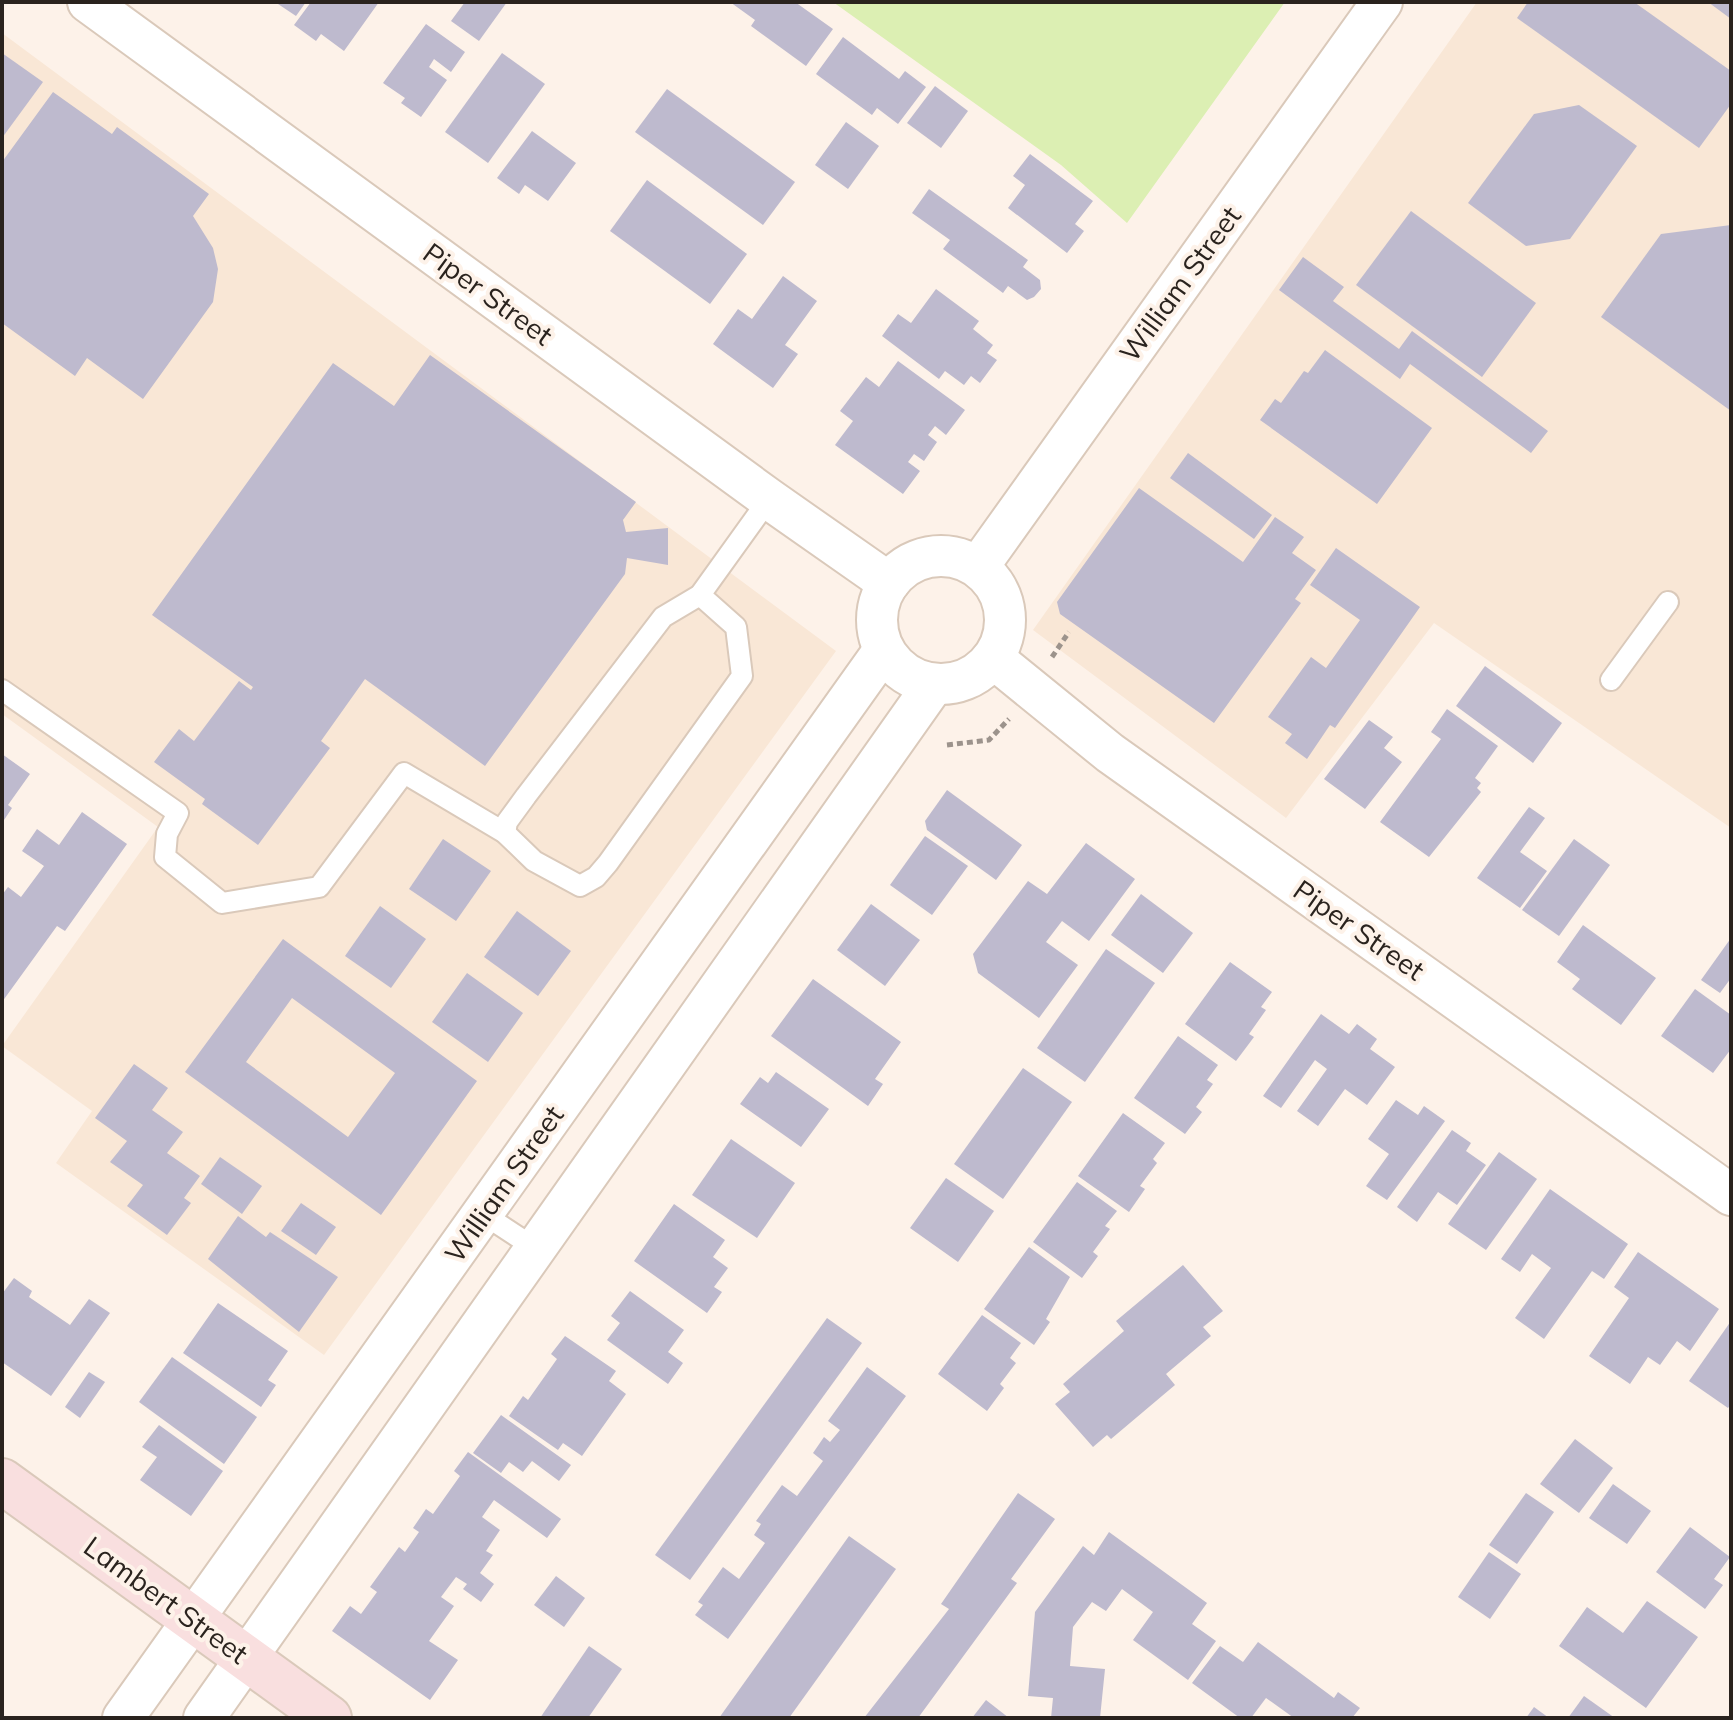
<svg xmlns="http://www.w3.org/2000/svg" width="1733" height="1720" font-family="Mulish,sans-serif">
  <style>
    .commercial { fill: #f9e7d6 }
    .green { fill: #dcefb3 }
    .building { fill: #bebace; fill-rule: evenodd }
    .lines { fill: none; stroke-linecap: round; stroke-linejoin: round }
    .lane-casing { stroke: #dac9ba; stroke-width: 24 }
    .street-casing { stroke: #dac9ba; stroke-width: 44 }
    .secondary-casing { stroke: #dac9ba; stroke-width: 48 }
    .path { stroke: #9c938c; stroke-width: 5; stroke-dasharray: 6 4; stroke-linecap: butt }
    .lane { stroke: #fff; stroke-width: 20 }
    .street { stroke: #fff; stroke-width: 40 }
    .secondary { stroke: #f9dfdf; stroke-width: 44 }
    .labels { text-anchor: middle; stroke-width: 8; stroke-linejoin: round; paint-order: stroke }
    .street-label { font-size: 28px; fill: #2a231e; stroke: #fdf2e9 }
  </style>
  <rect width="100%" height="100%" fill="#fdf2e9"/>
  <g class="commercial">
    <path d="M1477,2H1731V828L1434,623L1286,818L1033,630Z"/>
    <path d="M2,33L836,651L324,1355L56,1163L92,1111L2,1046L158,827L2,714Z"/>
  </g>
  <path class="green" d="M833,2H1285L1127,223L1061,165Z"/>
  <g class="building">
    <path d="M275,2H306L296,16Z"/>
    <path d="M311,2H379L344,51L321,34L316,41L294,25Z"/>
    <path d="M465,2H507L479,41L451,21Z"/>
    <path d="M730,2H795L833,29L806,66L751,26L755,20Z"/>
    <path d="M1528,2H1634L1731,71V104L1699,148L1517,18Z"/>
    <path d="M1708,2H1731V19Z"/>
    <path d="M426,24L465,52L451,72L434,59L429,67L447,80L421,117L401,103L405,98L383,83Z"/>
    <path d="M843,37L899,79L905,71L926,87L898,124L877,108L872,115L816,74Z"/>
    <path d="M2,53L43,82L2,138Z"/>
    <path d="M502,53L545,84L488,163L445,132Z"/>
    <path d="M935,86L968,111L941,148L907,123Z"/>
    <path d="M667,89L795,182L763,225L635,132Z"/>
    <path d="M53,92L112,134L117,127L209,194L193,216L213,248L218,269L213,302L143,399L87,358L75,376L2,323V162Z"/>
    <path d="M1579,105L1637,146L1570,239L1526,246L1468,203L1534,114Z"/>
    <path d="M846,122L879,146L848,189L815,165Z"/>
    <path d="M532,131L576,163L548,201L525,185L519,194L497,178Z"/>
    <path d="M1030,154L1093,201L1075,224L1084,231L1067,253L1008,208L1025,185L1013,176Z"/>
    <path d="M647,180L747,254L710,304L610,231Z"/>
    <path d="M929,189L1028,260L1023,267L1040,280L1041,289L1034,297L1027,300L1008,286L1003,293L943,249L950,240L912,213Z"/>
    <path d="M1411,211L1536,303L1482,377L1356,285Z"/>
    <path d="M1731,225V411L1601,317L1661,234Z"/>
    <path d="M1303,257L1344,287L1333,301L1399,349L1412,331L1548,431L1531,453L1410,364L1400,379L1279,290Z"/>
    <path d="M783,276L817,301L785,345L798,354L773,388L713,344L738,309L752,319Z"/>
    <path d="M936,289L979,321L973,329L993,345L987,353L997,360L980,383L971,376L964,385L945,371L939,379L882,336L898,314L911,323Z"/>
    <path d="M1325,350L1432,428L1377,504L1260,420L1275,399L1281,403L1304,371L1308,373Z"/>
    <path d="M430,355L636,502L623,520L626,532L668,528V565L627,558L625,574L485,766L365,679L321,741L330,748L258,845L202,804L205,799L154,762L179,729L194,741L239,681L251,690L253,687L152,615L333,363L394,406Z"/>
    <path d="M898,361L965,410L946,435L935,426L928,435L937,442L924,461L914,454L908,462L920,471L903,494L835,445L853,421L840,411L866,377L879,387Z"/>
    <path d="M1188,453L1272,515L1254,539L1170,478Z"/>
    <path d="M1139,488L1243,562L1275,517L1304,537L1292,553L1316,570L1295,599L1301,603L1214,723L1060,614L1057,602Z"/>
    <path d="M1336,548L1420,607L1335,728L1330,725L1307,759L1285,743L1292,734L1268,717L1311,657L1326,668L1360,620L1310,585Z"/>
    <path d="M1485,666L1562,723L1533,763L1456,706Z"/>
    <path d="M1447,709L1498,746L1475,778L1481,783L1477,788L1481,792L1429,857L1380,822L1441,739L1431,732Z"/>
    <path d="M1369,720L1393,737L1384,748L1402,762L1365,809L1324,779Z"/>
    <path d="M2,754L30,774L8,805L12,808L2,823Z"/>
    <path d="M947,790L1022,845L996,880L927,830L925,821Z"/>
    <path d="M1529,807L1545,818L1520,852L1547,871L1520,908L1477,878Z"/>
    <path d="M82,812L127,844L65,931L57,926L2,1002V895L8,887L21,897L44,866L22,851L37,829L59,845Z"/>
    <path d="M925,836L968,866L932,915L890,885Z"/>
    <path d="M443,839L491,871L456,921L409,889Z"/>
    <path d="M1574,839L1610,865L1559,936L1522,910Z"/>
    <path d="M1086,843L1135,879L1089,941L1062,921L1046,942L1078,965L1039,1018L978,973L973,954L1028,881L1047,894Z"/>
    <path d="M1141,894L1193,933L1163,973L1111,935Z"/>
    <path d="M871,904L920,940L885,986L837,950Z"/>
    <path d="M380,906L426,939L391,988L345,956Z"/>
    <path d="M517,911L571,951L538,996L484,957Z"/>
    <path d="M1583,925L1656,978L1621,1025L1572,989L1580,979L1557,962Z"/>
    <path d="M1731,938V978L1720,993L1701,980Z"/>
    <path d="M283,939L477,1081L381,1215L185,1072ZM292,998L395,1073L348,1137L246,1062Z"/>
    <path d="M1106,949L1155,983L1085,1082L1037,1048Z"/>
    <path d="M1230,962L1272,992L1261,1007L1266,1010L1249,1034L1254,1037L1236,1061L1185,1024Z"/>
    <path d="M467,973L523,1013L488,1062L432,1022Z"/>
    <path d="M813,979L901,1042L875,1079L883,1084L868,1106L771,1036Z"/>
    <path d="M1695,989L1731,1015V1049L1713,1073L1661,1036Z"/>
    <path d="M1321,1014L1349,1034L1357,1024L1377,1039L1370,1049L1395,1067L1367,1105L1345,1089L1318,1126L1297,1111L1327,1069L1315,1060L1281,1108L1263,1096Z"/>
    <path d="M1178,1036L1218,1065L1207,1080L1213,1084L1196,1107L1202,1112L1185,1134L1134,1098Z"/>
    <path d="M134,1064L168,1088L152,1110L183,1132L167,1153L200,1176L184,1198L191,1203L167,1235L127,1206L143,1185L110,1162L127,1141L95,1118Z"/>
    <path d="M1023,1068L1072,1102L1003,1199L954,1164Z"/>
    <path d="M776,1072L829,1109L801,1147L740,1104L760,1077L768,1083Z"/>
    <path d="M1396,1100L1418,1115L1424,1106L1445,1121L1387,1200L1366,1186L1389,1154L1368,1139Z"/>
    <path d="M1123,1113L1165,1143L1153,1159L1157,1163L1140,1186L1145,1189L1129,1212L1078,1176Z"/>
    <path d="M1452,1130L1471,1143L1466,1151L1486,1165L1457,1205L1438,1192L1417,1222L1397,1207Z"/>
    <path d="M731,1139L795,1183L757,1238L692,1195Z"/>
    <path d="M1499,1152L1537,1179L1486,1250L1448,1224Z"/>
    <path d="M220,1157L262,1186L242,1214L201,1184Z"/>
    <path d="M946,1178L994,1211L958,1262L910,1228Z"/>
    <path d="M1077,1182L1117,1211L1105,1226L1110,1229L1093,1252L1098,1256L1082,1278L1033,1242Z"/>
    <path d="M1550,1189L1628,1244L1604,1279L1592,1271L1544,1339L1515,1318L1551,1268L1532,1254L1520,1272L1501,1259Z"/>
    <path d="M301,1203L336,1227L316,1255L281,1231Z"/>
    <path d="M674,1204L725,1240L713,1257L728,1268L714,1287L722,1292L707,1313L634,1261Z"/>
    <path d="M238,1216L266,1237L270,1232L338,1277L299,1332L208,1259Z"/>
    <path d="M1029,1247L1070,1277L1046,1319L1050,1322L1034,1345L984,1309Z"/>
    <path d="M1638,1252L1719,1309L1690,1351L1677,1341L1660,1365L1648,1357L1630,1384L1589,1356L1629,1298L1614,1287Z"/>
    <path d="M1183,1265L1223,1311L1203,1327L1211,1336L1166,1374L1175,1385L1111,1439L1107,1435L1093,1447L1055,1404L1070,1392L1063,1384L1124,1331L1116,1321Z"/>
    <path d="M14,1278L32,1291L29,1297L70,1325L89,1299L110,1313L51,1396L2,1362V1294Z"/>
    <path d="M630,1291L684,1330L668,1352L683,1363L668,1384L607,1340L620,1323L611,1316Z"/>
    <path d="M218,1303L288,1351L268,1380L276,1385L261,1407L183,1353Z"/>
    <path d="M982,1315L1021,1343L1010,1358L1016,1363L1000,1384L1004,1388L987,1411L938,1374Z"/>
    <path d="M827,1318L862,1343L690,1580L655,1555Z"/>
    <path d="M1731,1321V1404L1728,1408L1689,1381Z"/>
    <path d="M565,1336L616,1371L609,1381L626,1394L582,1456L563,1443L558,1450L509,1416L523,1396L528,1400L557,1359L551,1354Z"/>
    <path d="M172,1357L257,1417L224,1464L139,1402Z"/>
    <path d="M867,1367L906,1396L728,1639L695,1615L703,1605L698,1602L723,1567L739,1579L765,1543L754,1535L761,1524L756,1521L782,1485L797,1496L823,1461L813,1453L824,1437L830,1442L840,1430L828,1421Z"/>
    <path d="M89,1372L105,1382L80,1418L65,1407Z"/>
    <path d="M501,1415L571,1465L559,1481L532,1461L523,1472L509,1462L501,1473L473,1453Z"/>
    <path d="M159,1425L223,1471L191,1516L140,1480L157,1457L142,1447Z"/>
    <path d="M1575,1439L1613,1468L1579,1513L1540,1484Z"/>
    <path d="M468,1452L561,1519L547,1538L494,1500L482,1517L500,1530L486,1551L493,1555L480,1573L494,1584L481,1602L463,1589L467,1584L456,1577L441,1597L454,1606L429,1641L458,1660L430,1700L332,1631L350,1606L361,1614L377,1592L370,1587L399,1547L405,1552L419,1532L413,1528L426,1509L433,1514L460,1476L454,1471Z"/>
    <path d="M1613,1484L1651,1511L1627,1544L1589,1518Z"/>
    <path d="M1018,1493L1055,1519L1011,1579L1017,1583L918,1718H864L949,1609L941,1604Z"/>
    <path d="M1526,1493L1554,1512L1517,1564L1489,1545Z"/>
    <path d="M1690,1527L1730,1557L1714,1579L1723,1585L1705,1609L1656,1572Z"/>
    <path d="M1109,1532L1207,1603L1192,1624L1216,1641L1188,1680L1133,1640L1153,1612L1122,1589L1106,1611L1092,1602L1073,1627L1070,1666L1105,1669L1100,1718H1051L1053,1698L1028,1696L1035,1612L1083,1546L1094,1555Z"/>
    <path d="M849,1536L896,1569L789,1718H719Z"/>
    <path d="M1489,1552L1521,1574L1490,1619L1458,1597Z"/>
    <path d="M556,1576L585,1598L564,1627L534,1605Z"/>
    <path d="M1647,1601L1698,1637L1646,1708L1559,1646L1587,1607L1623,1633Z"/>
    <path d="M1258,1642L1334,1698L1338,1692L1360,1708L1352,1718H1294L1266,1698L1251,1718H1240L1192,1683L1220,1646L1243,1662Z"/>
    <path d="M589,1646L622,1669L588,1718H540Z"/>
    <path d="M1584,1696L1615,1718H1568Z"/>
    <path d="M986,1700L1009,1718H972Z"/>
    <path d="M1534,1707L1549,1718H1526Z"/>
  </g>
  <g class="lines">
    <g class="lane-casing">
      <g id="lane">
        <path d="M1611,680L1668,602"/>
        <path d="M2,690L178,813L167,834L165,857L222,903L319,887L404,773L505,833L534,861L580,886L596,877L608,863L742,676L736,627L700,595"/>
        <path d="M505,833L507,822L526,796L663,617L700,595L769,499"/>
        <path d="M483,1214L535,1248"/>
      </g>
    </g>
    <g class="street-casing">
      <g id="street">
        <path d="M88,2L769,499L889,583"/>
        <circle cx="941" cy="620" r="64"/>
        <path d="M978,567L1382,2"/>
        <path d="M993,658L1110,753L1731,1195"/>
        <path d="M123,1718L884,650"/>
        <path d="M204,1718L934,684"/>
      </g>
    </g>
    <g class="secondary-casing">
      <path id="secondary" d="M2,1481L329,1718"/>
    </g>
    <g class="path">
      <path d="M1052,657L1069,632"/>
      <path d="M947,745L989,740L1009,719"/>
    </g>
    <use href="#lane" class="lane"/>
    <use href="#street" class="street"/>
    <use href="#secondary" class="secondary"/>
  </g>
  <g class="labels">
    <g class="street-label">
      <text transform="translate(1180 284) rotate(-54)" y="10">William Street</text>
      <text transform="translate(488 294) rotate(36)" y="10">Piper Street</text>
      <text transform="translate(1359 930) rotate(35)" y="10">Piper Street</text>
      <text transform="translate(504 1184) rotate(-55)" y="10">William Street</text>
      <text transform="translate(166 1600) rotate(36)" y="10">Lambert Street</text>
    </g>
  </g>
  <rect width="1733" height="1720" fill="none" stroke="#2a231e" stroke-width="8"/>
</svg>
